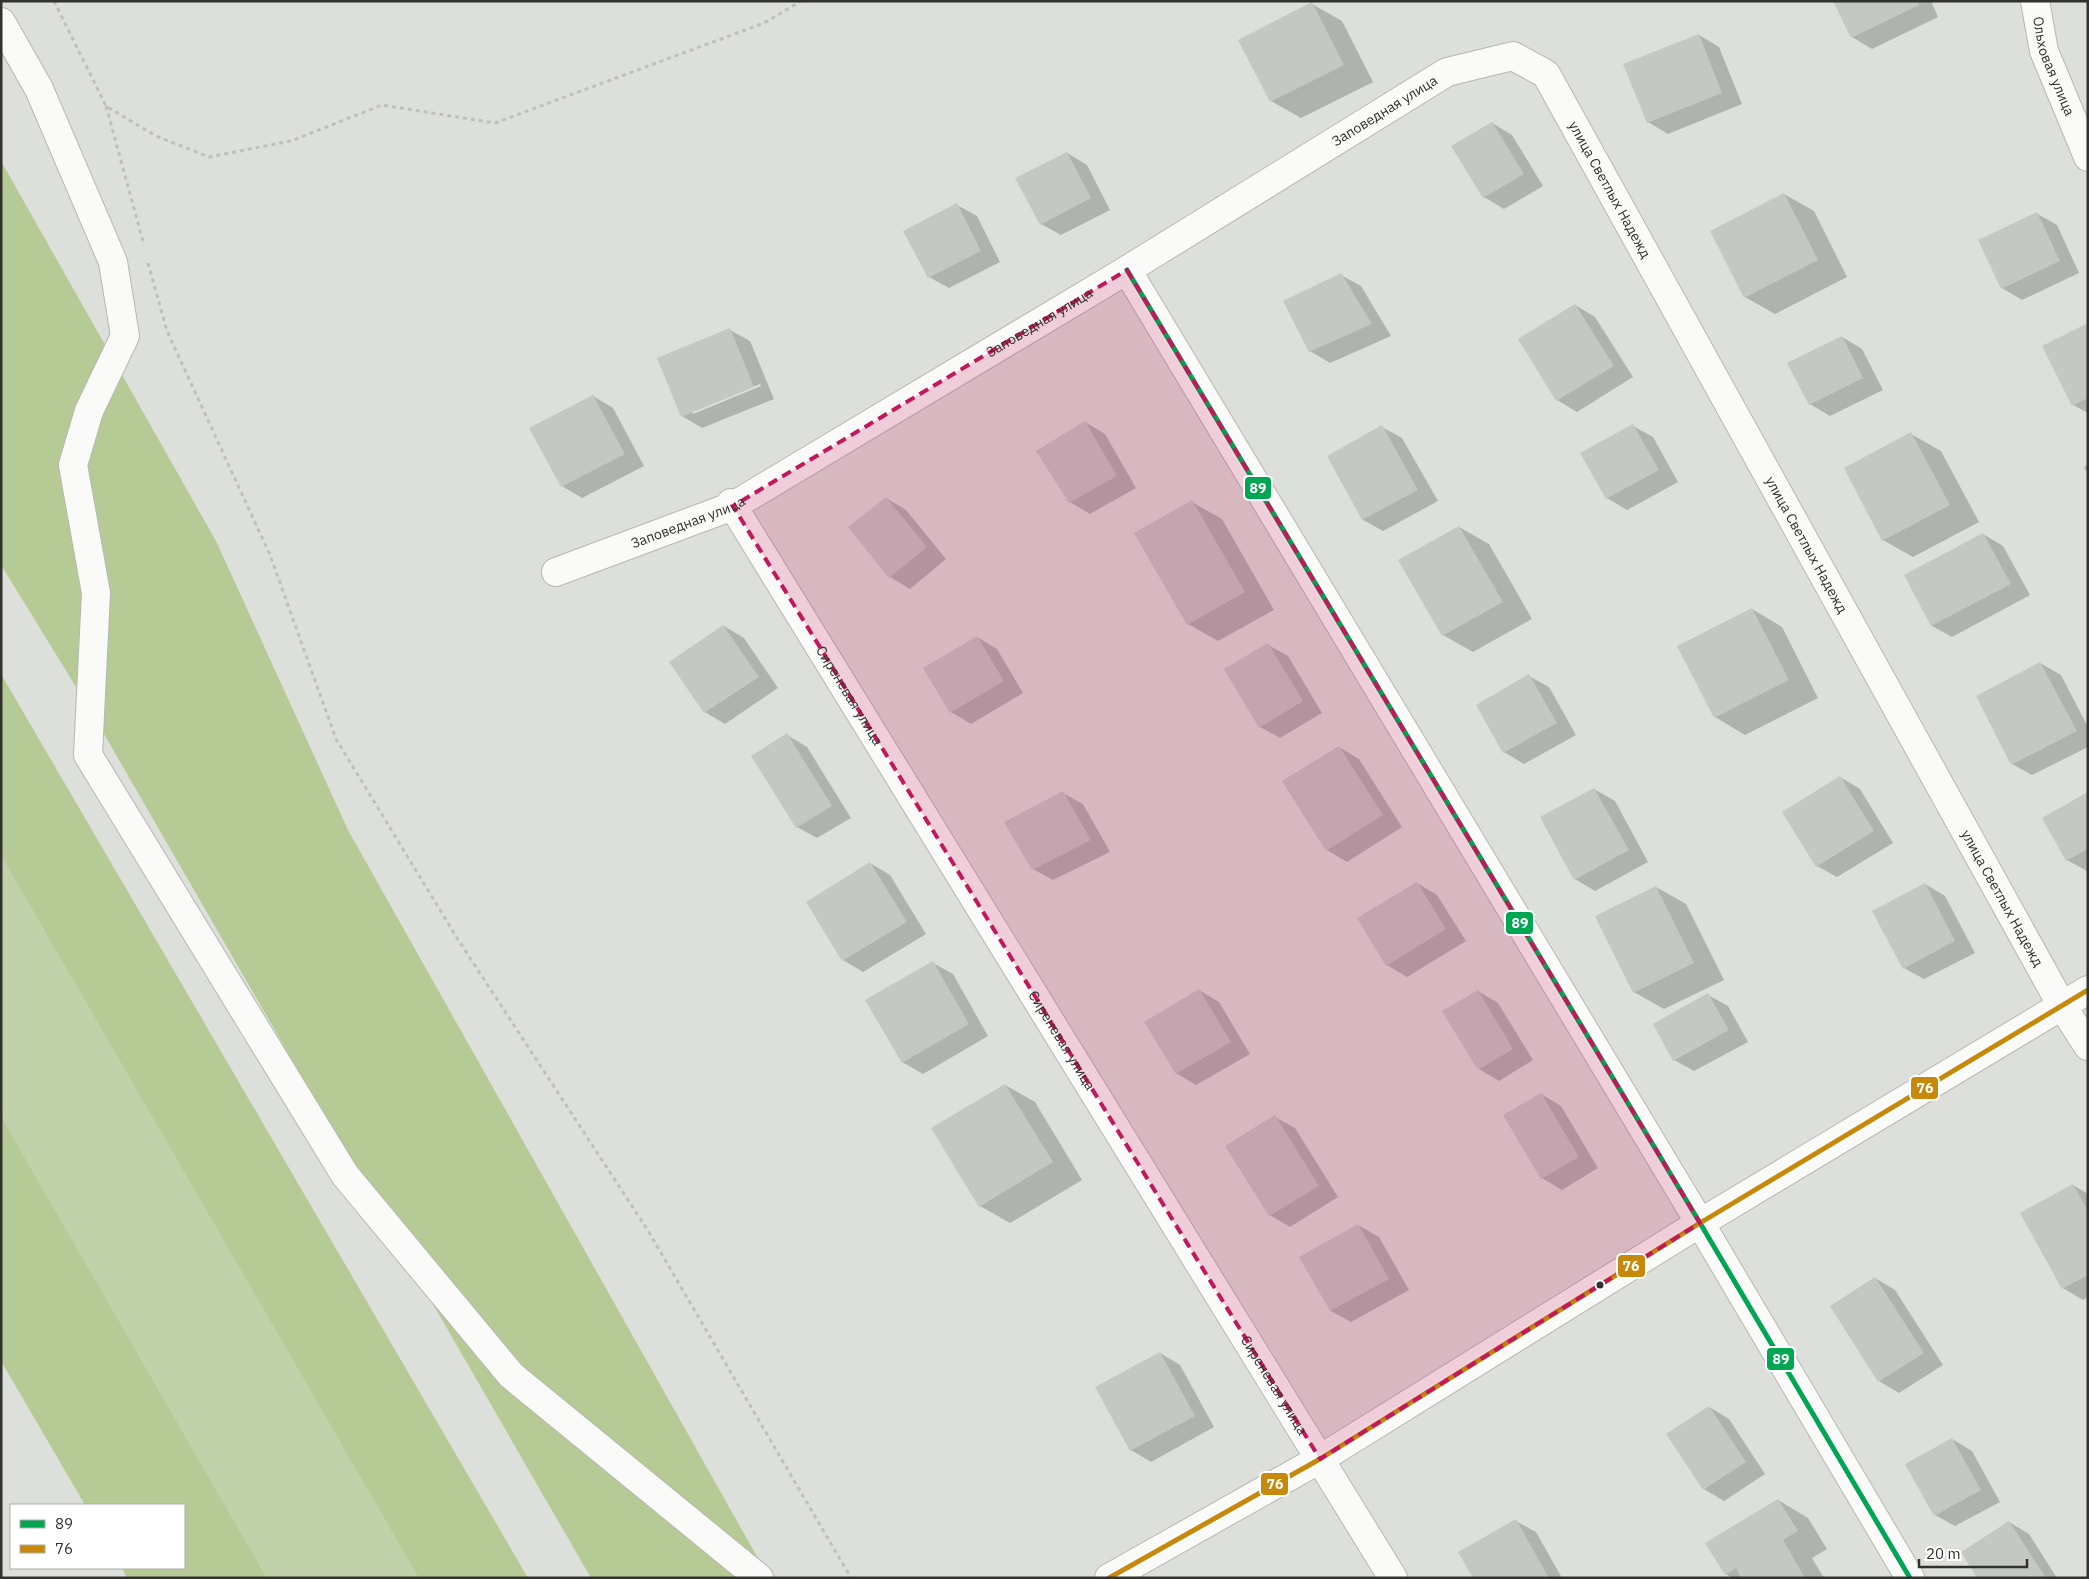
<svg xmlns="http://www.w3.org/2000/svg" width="2089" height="1579" font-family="'IBM Plex Sans',sans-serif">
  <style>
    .green { fill: #c1d1aa }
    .forest { fill: #b6ca96 }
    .shadow { fill: #0003; fill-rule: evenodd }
    .building { fill: #c5c7c3 }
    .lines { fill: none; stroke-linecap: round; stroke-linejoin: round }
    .minor-casing { stroke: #b6b8b4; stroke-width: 30 }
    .path { stroke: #bfbfbd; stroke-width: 3; stroke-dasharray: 4 4; stroke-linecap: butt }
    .minor { stroke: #fafaf9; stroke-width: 28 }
    .bus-1-casing { stroke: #fff; stroke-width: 9 }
    .bus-2-casing { stroke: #fff; stroke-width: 9 }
    .bus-1 { stroke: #00a651; stroke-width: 5 }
    .bus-2 { stroke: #c6890c; stroke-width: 5 }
    .marked { fill: #c2185b; fill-opacity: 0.2; stroke: #c2185b; stroke-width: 4; stroke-dasharray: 10 6; stroke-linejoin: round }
    .bus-dot { fill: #31322e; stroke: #fff; stroke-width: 2 }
    .labels { text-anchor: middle; stroke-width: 4; stroke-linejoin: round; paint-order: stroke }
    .street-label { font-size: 14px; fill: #31322e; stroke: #fff }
    .line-badge { stroke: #fff; stroke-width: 2 }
    .badge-label { font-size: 14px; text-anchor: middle; font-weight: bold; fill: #fff }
  </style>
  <rect width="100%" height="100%" fill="#dddfda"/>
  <path class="green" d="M1,833L444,1578H267L1,1116Z"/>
  <g class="forest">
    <path d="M1,161L216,541L348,830L769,1578H591L89,708L1,565Z"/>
    <path d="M1,674L528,1578H419L1,855Z"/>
    <path d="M1,1116L267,1578H127L122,1568H184V1505H85L1,1361Z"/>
  </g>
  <g class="shadow">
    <path d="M1834,1H1931L1938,17L1872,49L1852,37Z"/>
    <path d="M1312,4L1342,21L1373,82L1301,118L1271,101Z"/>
    <path d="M1699,35L1719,47L1742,104L1668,134L1648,122Z"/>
    <path d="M1492,123L1512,135L1543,186L1504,209L1484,197Z"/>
    <path d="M1067,153L1087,165L1110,210L1061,235L1041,224Z"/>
    <path d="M1784,194L1814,211L1847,277L1775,314L1745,297Z"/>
    <path d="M957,205L977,216L1000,262L949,288L929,277Z"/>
    <path d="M2036,213L2057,225L2079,273L2022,300L2002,288Z"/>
    <path d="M1341,275L1361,286L1391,336L1330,363L1310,351Z"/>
    <path d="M1575,305L1595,317L1633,377L1577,412L1557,400L1520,339Z"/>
    <path d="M2088,324V413L2073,405Z"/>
    <path d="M730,330L750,341L774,399L702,428L682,416ZM760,384L761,386L693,414V411Z"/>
    <path d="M1842,337L1862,349L1883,390L1830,416L1810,404Z"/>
    <path d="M593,396L613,408L644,466L582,498L562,486Z"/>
    <path d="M1085,422L1105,434L1136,488L1090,514L1070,502Z"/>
    <path d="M1633,426L1653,437L1678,482L1627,510L1607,498L1582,454Z"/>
    <path d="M1382,427L1402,438L1438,501L1383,531L1363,520L1329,457Z"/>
    <path d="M1911,434L1941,451L1979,522L1913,557L1883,540Z"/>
    <path d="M2088,465V474L2084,467Z"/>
    <path d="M886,498L906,510L946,559L910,589L890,577Z"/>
    <path d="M1192,502L1222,519L1274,610L1218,641L1188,624Z"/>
    <path d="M1459,527L1489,544L1532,619L1473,652L1443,635Z"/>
    <path d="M1983,534L2003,546L2030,595L1952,637L1932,626L1906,576Z"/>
    <path d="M1752,609L1782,627L1818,698L1745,735L1715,717Z"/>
    <path d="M724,626L744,638L778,688L725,724L705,712Z"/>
    <path d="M977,637L997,649L1023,693L971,724L951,712Z"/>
    <path d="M1268,645L1288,656L1322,713L1280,738L1260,727Z"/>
    <path d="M2040,663L2061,675L2088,727V747L2032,775L2012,764Z"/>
    <path d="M1529,676L1549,687L1576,735L1524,764L1504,752Z"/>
    <path d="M787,735L807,747L851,818L817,838L797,827Z"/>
    <path d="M1339,747L1359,759L1402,827L1347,862L1327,850Z"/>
    <path d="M1840,777L1860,789L1893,843L1837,877L1817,866Z"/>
    <path d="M1594,789L1615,801L1648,862L1595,891L1575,879Z"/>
    <path d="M1063,793L1083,804L1110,852L1053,880L1033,869Z"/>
    <path d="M2088,794V871H2087L2067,860Z"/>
    <path d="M870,863L890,875L926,934L863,972L843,960Z"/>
    <path d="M1417,883L1437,895L1466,941L1407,977L1387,965Z"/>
    <path d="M1925,884L1945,896L1975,953L1924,979L1904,968Z"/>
    <path d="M1656,887L1686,904L1724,980L1664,1009L1634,992Z"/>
    <path d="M933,963L953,974L988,1036L923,1074L902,1062Z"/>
    <path d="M1199,990L1219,1002L1250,1054L1196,1085L1176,1073Z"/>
    <path d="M1478,991L1498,1003L1533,1060L1499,1081L1479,1069Z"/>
    <path d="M1708,995L1728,1006L1748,1042L1694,1071L1674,1060Z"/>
    <path d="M1005,1085L1035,1102L1082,1180L1010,1223L980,1206Z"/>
    <path d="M1541,1094L1561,1106L1598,1168L1562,1190L1542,1178Z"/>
    <path d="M1275,1117L1295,1128L1338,1197L1290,1227L1270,1215L1227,1146Z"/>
    <path d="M2073,1185L2088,1194V1297L2083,1300L2063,1288Z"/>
    <path d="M1358,1225L1379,1237L1409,1290L1351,1322L1331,1311Z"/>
    <path d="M1875,1278L1895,1290L1943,1365L1899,1393L1879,1381Z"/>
    <path d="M1160,1353L1180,1365L1214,1427L1151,1462L1131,1450L1097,1387Z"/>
    <path d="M1709,1407L1729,1419L1765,1474L1724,1501L1704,1489Z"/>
    <path d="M1952,1439L1972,1451L2000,1502L1955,1526L1935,1515Z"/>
    <path d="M1778,1500L1808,1518L1827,1549L1812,1558L1824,1578H1732L1726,1574Z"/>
    <path d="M1516,1521L1536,1532L1562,1578H1474Z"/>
    <path d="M2009,1522L2029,1534L2057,1578H1979Z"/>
  </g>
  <g class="building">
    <path d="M1833,1H1917L1919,5L1851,38Z"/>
    <path d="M1312,2L1344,65L1270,102L1238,40Z"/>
    <path d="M1699,34L1722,93L1647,123L1623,64Z"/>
    <path d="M1492,122L1524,174L1483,198L1451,146Z"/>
    <path d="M1067,152L1091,198L1040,225L1015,178Z"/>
    <path d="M1784,193L1818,260L1744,298L1710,231Z"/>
    <path d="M957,203L981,251L928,278L903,231Z"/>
    <path d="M2037,212L2060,261L2001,289L1978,240Z"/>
    <path d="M1341,273L1372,324L1309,352L1283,301Z"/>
    <path d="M1575,304L1614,366L1556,401L1518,339Z"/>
    <path d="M2088,323V398L2072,406L2042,346Z"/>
    <path d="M730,328L754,387L681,417L657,358Z"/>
    <path d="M1842,336L1863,378L1809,405L1787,363Z"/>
    <path d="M593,395L625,454L561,487L529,428Z"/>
    <path d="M1085,421L1117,476L1069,503L1036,451Z"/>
    <path d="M1633,424L1659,470L1606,499L1580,453Z"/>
    <path d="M1382,425L1418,490L1362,520L1327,456Z"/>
    <path d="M1911,432L1950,505L1882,541L1844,468Z"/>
    <path d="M886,497L927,547L889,578L848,527Z"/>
    <path d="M1192,500L1245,592L1187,625L1134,533Z"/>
    <path d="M1459,526L1503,602L1442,636L1398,560Z"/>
    <path d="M1983,533L2011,584L1931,626L1904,575Z"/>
    <path d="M1752,608L1789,680L1714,718L1677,646Z"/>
    <path d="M723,625L759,677L704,713L669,662Z"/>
    <path d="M977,636L1004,681L950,713L923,668Z"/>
    <path d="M1268,643L1303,701L1259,728L1224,669Z"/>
    <path d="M2040,662L2077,731L2011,765L1976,696Z"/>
    <path d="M1529,674L1557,723L1503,753L1476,705Z"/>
    <path d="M787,733L832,806L796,828L751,756Z"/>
    <path d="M1339,746L1383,815L1326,851L1282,781Z"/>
    <path d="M1840,776L1874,831L1816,867L1782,812Z"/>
    <path d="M1594,788L1629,850L1574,880L1540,817Z"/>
    <path d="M1063,791L1091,840L1032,870L1004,822Z"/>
    <path d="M2088,792V849L2066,861L2042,818Z"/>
    <path d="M870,862L907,922L842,961L806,902Z"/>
    <path d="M1417,882L1446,929L1386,966L1357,918Z"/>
    <path d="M1925,883L1955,941L1903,969L1872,911Z"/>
    <path d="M1656,886L1694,963L1633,993L1595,916Z"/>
    <path d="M933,961L969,1024L902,1063L865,1000Z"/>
    <path d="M1199,989L1231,1042L1176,1074L1144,1022Z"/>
    <path d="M1478,990L1513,1049L1478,1070L1442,1011Z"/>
    <path d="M1708,993L1729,1030L1673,1061L1653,1024Z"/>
    <path d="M1005,1084L1053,1162L979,1207L931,1128Z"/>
    <path d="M1541,1093L1579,1157L1541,1179L1503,1115Z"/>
    <path d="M1275,1115L1319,1186L1269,1216L1225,1146Z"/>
    <path d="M2073,1184L2088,1211V1275L2062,1289L2020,1213Z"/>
    <path d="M1358,1224L1389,1279L1330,1311L1299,1257Z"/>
    <path d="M1875,1277L1924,1353L1878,1382L1830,1306Z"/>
    <path d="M1160,1352L1195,1416L1130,1451L1095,1387Z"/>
    <path d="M1709,1406L1746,1462L1703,1490L1666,1434Z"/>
    <path d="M1952,1438L1981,1490L1934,1516L1905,1464Z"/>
    <path d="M1778,1499L1798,1531L1783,1540L1805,1578H1741L1736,1568L1725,1575L1705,1543Z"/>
    <path d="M1516,1519L1549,1578H1473L1458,1552Z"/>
    <path d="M2009,1521L2046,1578H1977L1961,1552Z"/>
  </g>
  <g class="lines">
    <g class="minor-casing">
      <g id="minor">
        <path id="s1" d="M2035,1L2044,51L2088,157"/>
        <path d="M1,22L39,89L113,262L125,336L89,411L73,465L96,593L88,755L345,1175L511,1375L759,1578"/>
        <path d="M1127,270L1700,1223L1910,1578"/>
        <path id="s2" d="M731,503L1393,1578"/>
        <path id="s3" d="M556,572L733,506L1127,270L1447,72L1513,56L1546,74L2062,1006L2088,1046"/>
        <path d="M1109,1578L1320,1459L1700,1223L2088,990"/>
      </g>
    </g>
    <g class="path">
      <path d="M54,1L106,106L156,136L209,157L291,141L382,105L495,123L764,23L801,1"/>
      <path d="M106,106L144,245"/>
      <path d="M148,263L167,331L270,555L336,739L457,938L647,1229L851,1578"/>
    </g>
    <use href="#minor" class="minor"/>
    <g class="bus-1-casing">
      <path id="bus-1" d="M1127,270L1700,1223L1910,1578"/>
    </g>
    <g class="bus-2-casing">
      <path id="bus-2" d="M1109,1578L1320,1459L1700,1223L2088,990"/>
    </g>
    <use href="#bus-1" class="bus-1"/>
    <use href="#bus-2" class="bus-2"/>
  </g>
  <path class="marked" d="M1127,270L1700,1223L1320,1459L733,506Z"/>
  <circle class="bus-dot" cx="1600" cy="1285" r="4.5"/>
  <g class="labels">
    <g class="street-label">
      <text dy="5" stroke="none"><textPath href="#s1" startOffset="68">Ольховая улица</textPath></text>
      <text dy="5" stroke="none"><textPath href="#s3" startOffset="951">Заповедная улица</textPath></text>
      <text dy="5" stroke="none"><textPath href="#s3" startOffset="1262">улица Светлых Надежд</textPath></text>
      <text dy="5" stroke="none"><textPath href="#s3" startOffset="546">Заповедная улица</textPath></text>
      <text dy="5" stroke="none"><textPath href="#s3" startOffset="141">Заповедная улица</textPath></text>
      <text dy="5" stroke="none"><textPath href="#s3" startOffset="1668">улица Светлых Надежд</textPath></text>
      <text dy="5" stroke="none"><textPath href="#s2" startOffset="226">Сиреневая улица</textPath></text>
      <text dy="5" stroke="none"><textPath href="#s3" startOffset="2072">улица Светлых Надежд</textPath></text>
      <text dy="5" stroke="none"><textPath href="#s2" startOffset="631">Сиреневая улица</textPath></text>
      <text dy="5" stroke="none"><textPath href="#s2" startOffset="1036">Сиреневая улица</textPath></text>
    </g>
  </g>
  <g class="line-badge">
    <rect x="1244" y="476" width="28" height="24" rx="5" fill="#00a651"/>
    <rect x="1505" y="911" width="29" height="24" rx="5" fill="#00a651"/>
    <rect x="1910" y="1076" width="29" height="24" rx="5" fill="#c6890c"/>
    <rect x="1617" y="1254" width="29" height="24" rx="5" fill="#c6890c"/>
    <rect x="1766" y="1347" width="29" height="24" rx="5" fill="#00a651"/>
    <rect x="1260" y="1472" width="29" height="24" rx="5" fill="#c6890c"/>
  </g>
  <g class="badge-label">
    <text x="1258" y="493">89</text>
    <text x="1520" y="928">89</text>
    <text x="1925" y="1093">76</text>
    <text x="1631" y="1271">76</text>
    <text x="1781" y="1364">89</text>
    <text x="1275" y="1489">76</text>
  </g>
  <rect width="2089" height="1579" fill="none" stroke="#31322e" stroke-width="5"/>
  <rect x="10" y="1504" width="175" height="65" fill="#ffffff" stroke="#adadab"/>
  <rect x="20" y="1520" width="25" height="8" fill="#00a651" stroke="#adadab"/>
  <text x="55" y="1529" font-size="15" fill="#31322e">89</text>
  <rect x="20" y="1545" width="25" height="8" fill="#c6890c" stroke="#adadab"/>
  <text x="55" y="1554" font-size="15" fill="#31322e">76</text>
  <path d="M1919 1559v8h108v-8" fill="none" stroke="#31322e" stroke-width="2.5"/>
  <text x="1926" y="1559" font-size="15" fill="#31322e" stroke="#ffffff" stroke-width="4" paint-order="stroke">20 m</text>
</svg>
